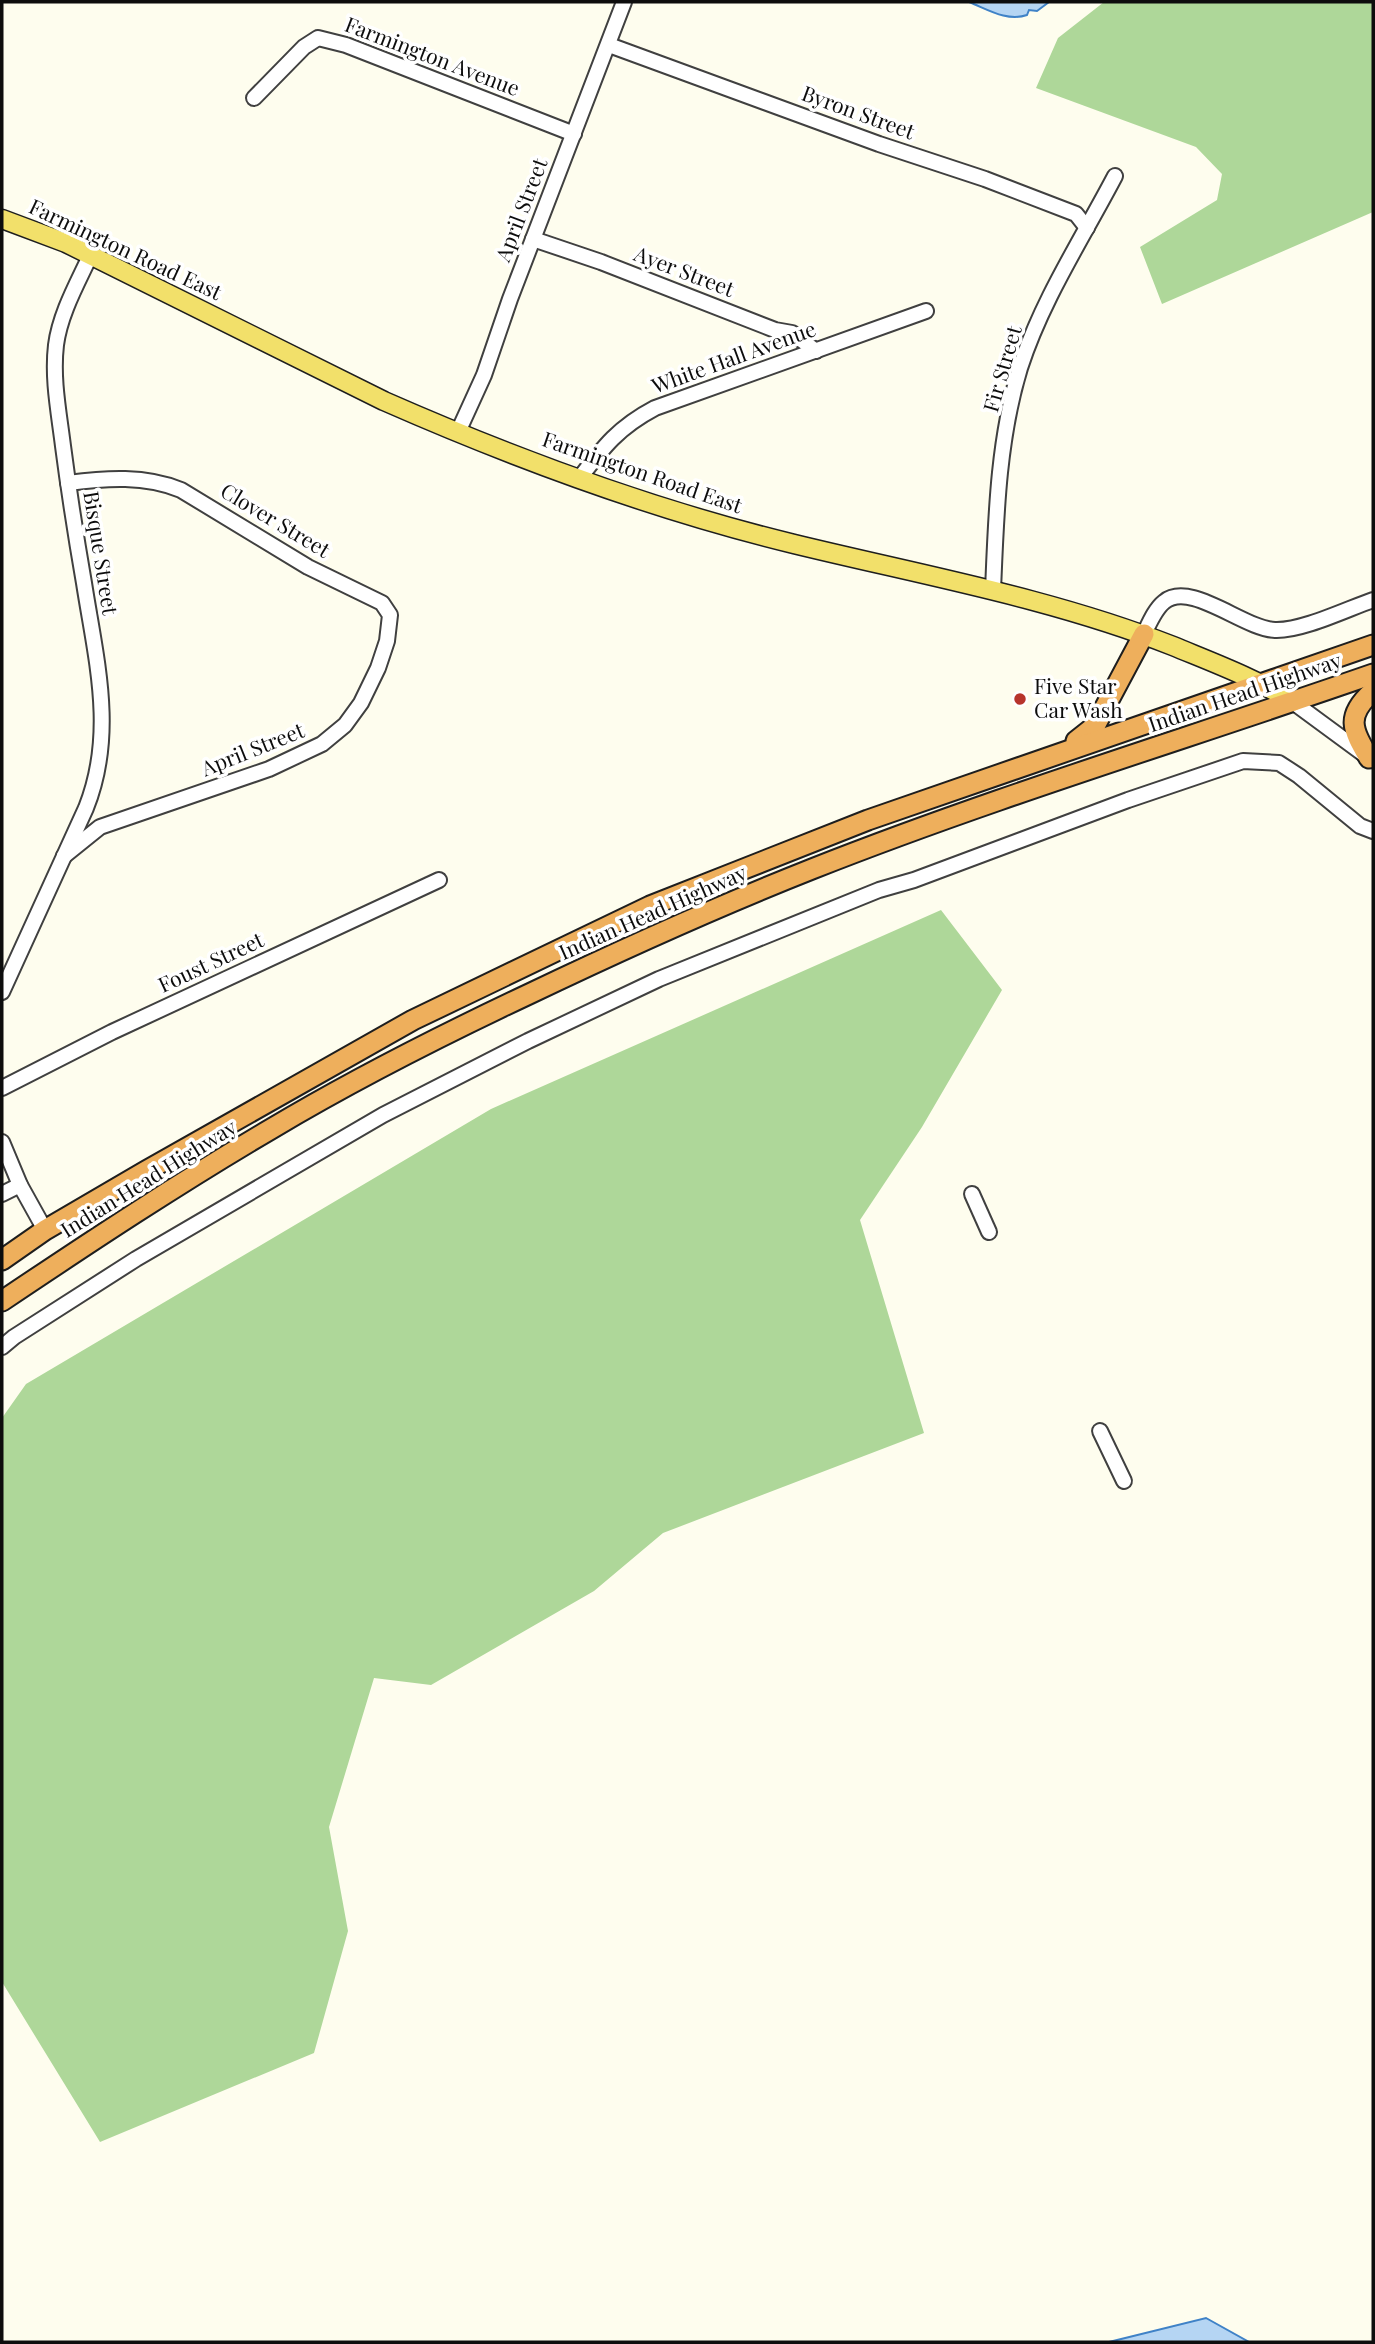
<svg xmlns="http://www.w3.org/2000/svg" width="1375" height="2344" font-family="'Playfair Display',serif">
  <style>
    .forest { fill: #aed799 }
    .water { fill: #b5d5f3; stroke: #3f82c7; stroke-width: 2 }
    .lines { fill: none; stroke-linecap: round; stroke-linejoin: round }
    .minor-casing { stroke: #404040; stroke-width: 18 }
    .major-casing { stroke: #1e1e1e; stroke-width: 21 }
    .highway-casing { stroke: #1e1e1e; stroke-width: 23 }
    .minor { stroke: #fff; stroke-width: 14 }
    .major { stroke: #f2e06a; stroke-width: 18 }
    .highway { stroke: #eeaf5c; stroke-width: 19 }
    .poi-dot { fill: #b7342b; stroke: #fff; stroke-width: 2.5 }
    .labels { text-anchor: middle; stroke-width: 7; stroke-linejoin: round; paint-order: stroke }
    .street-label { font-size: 21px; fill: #0d0d0d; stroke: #fff }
    .poi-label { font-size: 21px; fill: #0d0d0d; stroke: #fff; text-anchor: start }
  </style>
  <rect width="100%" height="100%" fill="#fefdee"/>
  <g class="forest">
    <path d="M1104,2H1373V212L1162,304L1140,247L1217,200L1222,174L1196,147L1036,88L1058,38Z"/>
    <path d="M941,910L1002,990L922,1127L860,1220L924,1433L663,1533L594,1591L431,1685L374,1678L329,1827L348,1931L314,2053L100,2142L2,1982V1418L26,1384L491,1109Z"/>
  </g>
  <g class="water">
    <path d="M969,2H1049L1037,11L1029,10L1027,15C1007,22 987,9 969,2Z"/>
    <path d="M1206,2318L1249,2342H1109Z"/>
  </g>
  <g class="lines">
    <g class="minor-casing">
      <g id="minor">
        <path d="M609,45L879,144L985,179L1076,214L1087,228"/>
        <path d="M254,98L304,47L318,38L346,45L574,134"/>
        <path d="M533,239L601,262L775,330L792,333L816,351"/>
        <path d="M458,432L484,375L510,299L624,2"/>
        <path d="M579,479C604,446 619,427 655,408L926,311"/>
        <path d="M993,591C996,517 998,440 1020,368C1042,300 1082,239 1115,176"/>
        <path d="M1144,634C1149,624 1155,609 1164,602C1190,580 1244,629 1275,630C1302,631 1347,609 1373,600"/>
        <path d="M1293,702L1365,755"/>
        <path d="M64,856L100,827L269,769L322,744L345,725L361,703L378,668L387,641L390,615L382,603L308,567L181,490C145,475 106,478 68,483"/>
        <path d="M2,992L86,808C116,733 96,660 84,583C76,537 69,492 63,446C59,413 52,379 56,345C60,314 77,284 90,256"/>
        <path d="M2,1088L112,1032L439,880"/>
        <path d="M2,1142L20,1185L45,1230"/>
        <path d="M2,1194L20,1185"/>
        <path d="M972,1194L989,1232"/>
        <path d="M2,1347L14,1337L136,1259L383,1115L528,1041L659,979L879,890L914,880L1128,800L1243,761L1279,763L1299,776L1360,826L1373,831"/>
        <path d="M1100,1431L1124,1481"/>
      </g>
    </g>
    <g class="major-casing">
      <path id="major" d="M2,219L66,243L384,401C516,459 654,510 794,544C921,575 1051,598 1173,646C1214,663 1255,678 1293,702"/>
    </g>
    <g class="highway-casing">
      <g id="highway">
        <path d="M1076,741L1095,726L1144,634"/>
        <path d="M1369,758C1352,729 1345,716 1373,691"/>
        <path d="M2,1260L45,1230L146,1171L413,1020L650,906L868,820L1373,645"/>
        <path d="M2,1301C90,1242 179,1183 271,1129C353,1080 440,1036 527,995C621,950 716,907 812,869C997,796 1186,739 1373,674"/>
      </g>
    </g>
    <use href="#minor" class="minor"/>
    <use href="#major" class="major"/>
    <use href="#highway" class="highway"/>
  </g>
  <circle class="poi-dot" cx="1020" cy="699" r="7"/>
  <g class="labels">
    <g class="street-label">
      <text transform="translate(432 57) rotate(21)" y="7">Farmington Avenue</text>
      <text transform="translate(858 113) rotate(20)" y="7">Byron Street</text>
      <text transform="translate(522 210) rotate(-69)" y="7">April Street</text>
      <text transform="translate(125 250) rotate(25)" y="7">Farmington Road East</text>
      <text transform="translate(684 272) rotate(21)" y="7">Ayer Street</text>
      <text transform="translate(734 358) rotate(-20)" y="7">White Hall Avenue</text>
      <text transform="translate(1003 369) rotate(-74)" y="7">Fir Street</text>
      <text transform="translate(642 473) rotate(19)" y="7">Farmington Road East</text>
      <text transform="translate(275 521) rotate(31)" y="7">Clover Street</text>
      <text transform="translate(100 553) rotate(81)" y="7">Bisque Street</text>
      <text transform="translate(1245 693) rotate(-19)" y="7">Indian Head Highway</text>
      <text transform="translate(253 750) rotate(-22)" y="7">April Street</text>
      <text transform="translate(653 913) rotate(-24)" y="7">Indian Head Highway</text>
      <text transform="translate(211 963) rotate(-25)" y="7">Foust Street</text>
      <text transform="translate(149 1179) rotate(-32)" y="7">Indian Head Highway</text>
    </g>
    <g class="poi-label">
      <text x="1034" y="694">Five Star<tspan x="1034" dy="24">Car Wash</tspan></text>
    </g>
  </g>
  <rect width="1375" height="2344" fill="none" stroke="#0d0d0d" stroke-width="7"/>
</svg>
